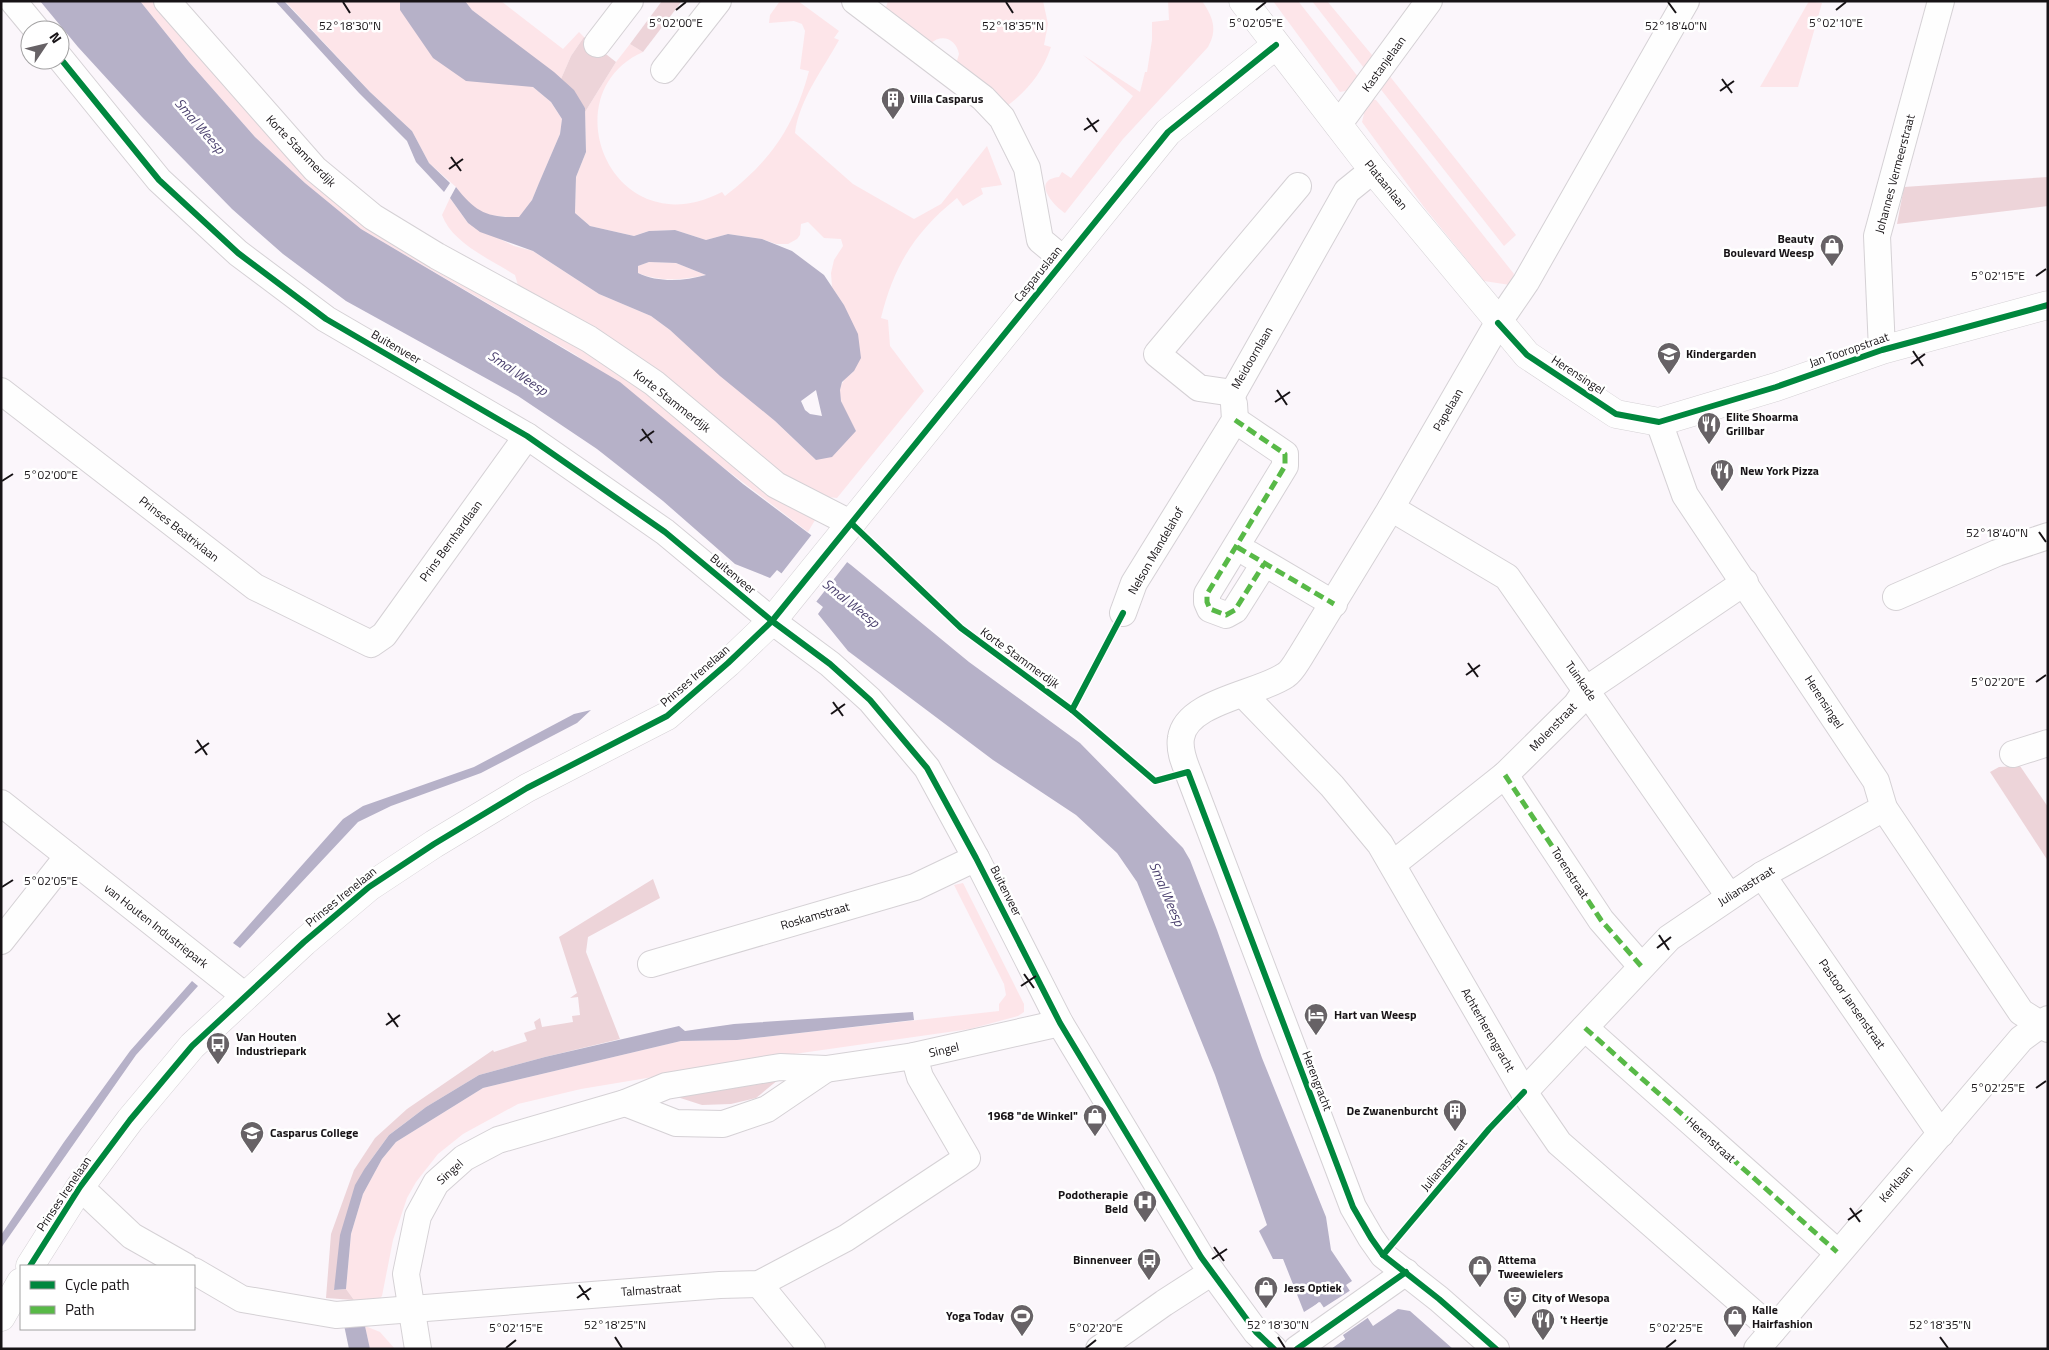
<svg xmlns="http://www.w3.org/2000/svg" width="2049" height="1350" font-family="'Titillium Web',sans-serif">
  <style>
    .green { fill: #fde5e9 }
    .forest { fill: #edd4d9 }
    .water { fill: #b6b1c8; fill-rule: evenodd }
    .pier { fill: #fbf6fb }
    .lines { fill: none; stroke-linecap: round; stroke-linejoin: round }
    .street-casing { stroke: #d5d1d5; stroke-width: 28 }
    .secondary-casing { stroke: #d5d1d5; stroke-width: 29 }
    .street { stroke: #fefefe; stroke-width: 26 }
    .secondary { stroke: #fefefe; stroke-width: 28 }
    .quiet { stroke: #58b947; stroke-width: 5; stroke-dasharray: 10 5; stroke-linecap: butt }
    .cycleway-casing { stroke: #fff; stroke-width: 9 }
    .cycleway { stroke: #00873e; stroke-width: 6 }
    .ticks { fill: none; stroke: #171316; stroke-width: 2 }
    .labels { text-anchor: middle; stroke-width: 5; stroke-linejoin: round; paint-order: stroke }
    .street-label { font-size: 12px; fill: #171316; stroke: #fff }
    .poi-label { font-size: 12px; font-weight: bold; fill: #171316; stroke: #fff; text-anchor: start }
    .water-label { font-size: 14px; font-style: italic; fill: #4d4370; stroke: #fff }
    .ticks-label { font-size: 12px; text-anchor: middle; fill: #171316; stroke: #fff; stroke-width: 5; stroke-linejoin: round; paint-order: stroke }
  </style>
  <rect width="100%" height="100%" fill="#fbf6fb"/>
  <g class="green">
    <path d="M140,1H161L300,162L577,341L818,515L808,532L576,355L361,229L305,183L255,137L189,62Z"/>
    <path d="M285,1H400V10L533,87L551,102L562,119L560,134L532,200L519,218L488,215L479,212L466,201L456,187L429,163L412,131L370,92Z"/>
    <path d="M465,1H501L563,49L579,32L584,37L571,56L561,79L472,10Z"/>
    <path d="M780,1H798L839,31L834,38L839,40C823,69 799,100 795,133L853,184L914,219L941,204L987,146L1002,185L981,188L983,194L963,206L957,198C915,232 894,265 881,318L888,320L890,346L924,391L837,498L818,496L791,484L521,296L515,275C490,259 452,243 442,215L450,198L468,223L514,246L533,251L599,294L651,316L670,330L775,421L816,460L856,431C850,419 833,396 843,382C845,378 851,374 854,371L844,305L832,287L831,273L834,260L843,246L841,239L824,238L808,222L801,224L800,235L797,239L788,244H776L762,239L728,234L706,240L675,230L649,231L634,236L590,226L575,213L576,177L586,152L585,112L616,62L630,44L643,52C550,93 611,249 722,192L725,196C771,161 794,127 809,71L800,69L805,31L802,24L794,21L769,23L770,15Z"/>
    <path d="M888,1H1043L1048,24L1044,45L1051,47C1042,73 1029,89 1007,106L956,64L959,54C956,39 942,33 930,44L885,10Z"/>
    <path d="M1168,1H1202C1213,17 1218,30 1208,47L1123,139L1065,213C1053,205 1031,180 1059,177L1062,172L1071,178L1133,96L1083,55L1140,92L1145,72H1147L1152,40V22L1169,20Z"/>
    <path d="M1273,1H1298L1359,78L1356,89L1340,92Z"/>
    <path d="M1312,1H1327L1377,61L1364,68Z"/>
    <path d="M1809,1L1822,3L1798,87H1760Z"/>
    <path d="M1388,74L1516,235L1504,246L1379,87Z"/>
    <path d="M1371,99L1376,100L1514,274L1510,285L1484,281L1424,207L1362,122L1366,105Z"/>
    <path d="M649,262L676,263L706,275C683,280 660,282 638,273V266Z"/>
    <path d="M963,883L1024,1004V1012L1018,1016L970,1029L773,1057L581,1089L518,1104L463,1134L438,1154L416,1182L407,1198L393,1240L382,1296L377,1301L354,1300L346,1289L351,1234L363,1194L382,1159L396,1142L483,1088L681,1041L737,1040L999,1011V1004L1006,995L1004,984L954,885Z"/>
    <path d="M365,1326L380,1332L395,1349H370Z"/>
  </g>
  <g class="forest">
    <path d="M662,1H682L643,52L630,44Z"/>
    <path d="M584,37L616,62L585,112V108L561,79L571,56Z"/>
    <path d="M2048,177V206L1897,224L1904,187Z"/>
    <path d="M2020,766L2048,807V861L1990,772L1999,767Z"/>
    <path d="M653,879L660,898L588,937L586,952L620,1039L545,1057L479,1075L426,1107L389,1135L365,1168L334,1290L346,1289L354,1300L326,1298L331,1234L354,1170L375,1138L407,1109L493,1050L494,1052L527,1041L524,1033L536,1029L534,1022L540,1018L542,1027L573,1022L572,1016L580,1015L578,997L570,998L577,993L559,937Z"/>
    <path d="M784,1075L756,1098L731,1104L702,1105L671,1095Z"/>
  </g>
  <g class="water">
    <path d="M40,1H140L189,62L255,137L305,183L361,229L620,382L743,484L851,565L969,662L1080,743L1183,848L1190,860L1217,930L1262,1058L1326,1217L1331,1250L1352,1281L1346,1285L1373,1326L1398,1309L1410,1311L1453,1349H1331L1345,1339L1320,1302L1304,1312L1283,1259H1273L1259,1231L1267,1225L1215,1075L1137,882L1117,853L1076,815L993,760L848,651L818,614L823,607L781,573L777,570L770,578L735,564L663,501L597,449L518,396L346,301L283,254L232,209L142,117L78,47Z"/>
    <path d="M275,1H284L370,92L412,131L429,163L450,183L444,192L416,162L407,141L359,93Z"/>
    <path d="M400,1H465L472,10L554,72L574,90L585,108L586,152L576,177L575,213L590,226L634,236L649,231L675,230L706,240L728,234L762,239L792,251L824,275L844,305L858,334L861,358L854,371L842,382L840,390L841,401L856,431L832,457L816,460L775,421L720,376L670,330L651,316L599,294L533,251L480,232L468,223L450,198L456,187C475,212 488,218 519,217L532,200L539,183L560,134L562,119L551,102L533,87L466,81L433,58L400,10ZM649,262L676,263L706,275C684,281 659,283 638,273V266ZM816,390L822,416L810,414L805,410L801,401Z"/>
    <path d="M591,710L577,723L481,773L391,806L358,822L240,948L233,943L343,819L363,806L474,767L574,714Z"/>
    <path d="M192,981L198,986L136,1055L1,1248V1235L64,1142L130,1051Z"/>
    <path d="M913,1012L914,1020L737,1040L681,1041L483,1088L396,1142L382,1159L363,1194L351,1234L346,1289L334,1290L340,1235L355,1185L365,1168L389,1135L405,1123L426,1107L479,1075L545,1057L679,1026L685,1031L734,1024Z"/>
    <path d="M344,1325L365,1326L370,1349H349Z"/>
  </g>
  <g class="pier">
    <path d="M813,533L852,563L848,561L816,602L781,574Z"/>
    <path d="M1351,1290L1369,1317L1343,1335L1345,1339L1331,1348L1330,1346L1342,1338L1319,1305L1307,1312L1319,1302L1323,1308Z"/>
  </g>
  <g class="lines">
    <g class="street-casing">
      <g id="street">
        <path d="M13,1L37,30"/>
        <path d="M167,1L315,169L373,217L437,256L589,339L654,383L776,485L852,524"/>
        <path d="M855,1L983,98L1002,118L1027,168L1040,240L1064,260"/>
        <path d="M597,44L630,1"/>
        <path d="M60,58L159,180L238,253L326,319L527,436L665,532L772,621L830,664L870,700L927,768L976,858L1060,1023L1201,1257L1256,1332L1274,1349"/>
        <path d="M664,70L718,1"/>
        <path d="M1338,125L1429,1"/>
        <path d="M1882,350L1877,236L1941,1"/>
        <path d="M1,391L255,587L371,644L384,635L527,436"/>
        <path d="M1233,393L1199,388L1157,354L1298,186"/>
        <path d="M1233,393L1347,191L1373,170"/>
        <path d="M1235,420L1285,454V466L1207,594V602L1210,609L1226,615L1235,610L1264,564"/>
        <path d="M1659,422L1685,495L1876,781L1884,808L2021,1012L2048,1029"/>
        <path d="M1391,508L1507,577L1729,896"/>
        <path d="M1249,554L1334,604"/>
        <path d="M1896,597L1997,553L2048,536"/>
        <path d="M1123,613L1134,583L1235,420L1234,404"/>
        <path d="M1243,694L1332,786L1380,844L1524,1092L1559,1143L1773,1330"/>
        <path d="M2013,754L2048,743"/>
        <path d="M1505,775L1601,920L1641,966"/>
        <path d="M1,803L245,996"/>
        <path d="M1393,864L1505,775L1576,705L1587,689L1745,582"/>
        <path d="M1762,875L1941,1134"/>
        <path d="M1,941L68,856"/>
        <path d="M651,964L915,887L976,858"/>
        <path d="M1585,1028L1837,1252"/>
        <path d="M1524,1092L1669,938L1762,875L1884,808"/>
        <path d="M625,1103L676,1123L723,1124L767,1109L826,1069"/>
        <path d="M80,1187L132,1236L185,1266"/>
        <path d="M194,1271L242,1299L336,1315L720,1285L759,1284L846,1238L967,1158L920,1077L914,1056"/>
        <path d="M759,1284L812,1349"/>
        <path d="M418,1349L406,1274L418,1216L436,1183L464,1158L498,1140L625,1103L666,1086L780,1067L826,1069L914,1056L1060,1023"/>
        <path d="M1099,1349L1164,1303L1212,1272"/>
        <path d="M1297,1349L1406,1272"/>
        <path d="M1496,1349L1439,1299L1383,1255L1371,1238L1353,1207L1188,772C1184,762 1179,750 1181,738C1186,701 1259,694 1286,675C1292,671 1296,663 1300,657L1391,508L1498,323L1526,282L1686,1"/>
        <path d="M1757,1349L2021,1039L2048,1019"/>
      </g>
    </g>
    <g class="secondary-casing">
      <g id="secondary">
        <path d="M1243,1L1373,170L1527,355L1616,414L1659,422L1776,387L1882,350L2048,305"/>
        <path d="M30,1266L80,1187L130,1120L192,1046L304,942L369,887L434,844L527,788L667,716L728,663L772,621L1168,132L1276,45"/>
        <path d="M1,1317L21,1282"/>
      </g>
    </g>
    <use href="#street" class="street"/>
    <use href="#secondary" class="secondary"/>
    <g class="quiet">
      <path d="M1235,420L1285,454V466L1207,594V602L1210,609L1226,615L1235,610L1264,564"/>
      <path d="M1237,547L1334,604"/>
      <path d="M1505,775L1601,920L1641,966"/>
      <path d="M1585,1028L1837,1252"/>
    </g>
    <g class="cycleway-casing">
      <g id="cycleway">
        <path d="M60,58L159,180L238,253L326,319L527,436L665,532L772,621L830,664L870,700L927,768L976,858L1060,1023L1201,1257L1256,1332L1274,1349"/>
        <path d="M1498,323L1527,355L1616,414L1659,422L1776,387L1882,350L2048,305"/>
        <path d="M852,524L961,628L1072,710L1155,781L1188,772L1353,1207L1371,1238L1383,1255L1439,1299L1496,1349"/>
        <path d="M1072,710L1123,613"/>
        <path d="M1383,1255L1489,1129L1524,1092"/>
        <path d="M30,1266L80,1187L130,1120L192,1046L304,942L369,887L434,844L527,788L667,716L728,663L772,621L1168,132L1276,45"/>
        <path d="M1297,1349L1406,1272"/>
      </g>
    </g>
    <use href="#cycleway" class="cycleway"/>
  </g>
  <path class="ticks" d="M343,2L350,13M1006,2L1013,13M1668,2L1676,13M676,10L686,2M1256,10L1266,2M1836,10L1846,2M1722,79L1732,93M1720,91L1734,81M1087,118L1097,132M1084,130L1099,120M451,157L461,171M449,169L463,159M2036,276L2046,269M1913,351L1923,366M1911,364L1925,354M1277,390L1287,405M1275,402L1290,392M642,429L652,443M640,441L654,431M2,481L13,474M2039,532L2046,542M1468,663L1478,677M1466,675L1480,665M2036,682L2046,675M833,702L843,716M831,714L845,704M197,740L207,755M195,753L209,743M2,887L13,880M1659,935L1669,950M1657,948L1671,937M1024,974L1034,988M1021,986L1036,976M388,1013L398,1027M386,1025L400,1015M2036,1088L2046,1081M1850,1208L1860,1222M1848,1220L1862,1210M1214,1247L1224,1261M1212,1259L1227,1249M579,1285L589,1300M577,1298L591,1288M615,1337L622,1348M1278,1337L1285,1348M1940,1337L1948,1348M506,1348L516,1340M1086,1348L1096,1340M1666,1348L1676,1340"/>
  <defs>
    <g id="building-pin" transform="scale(1.25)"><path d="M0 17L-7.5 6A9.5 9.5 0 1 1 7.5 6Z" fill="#676266" stroke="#fff"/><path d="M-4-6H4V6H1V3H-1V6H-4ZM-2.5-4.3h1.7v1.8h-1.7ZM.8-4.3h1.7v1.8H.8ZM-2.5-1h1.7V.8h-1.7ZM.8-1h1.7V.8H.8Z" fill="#fff"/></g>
    <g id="shop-pin" transform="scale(1.25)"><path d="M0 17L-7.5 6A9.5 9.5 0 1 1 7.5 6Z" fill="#676266" stroke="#fff"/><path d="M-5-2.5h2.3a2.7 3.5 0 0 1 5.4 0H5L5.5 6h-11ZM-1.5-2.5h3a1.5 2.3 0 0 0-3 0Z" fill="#fff"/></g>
    <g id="school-pin" transform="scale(1.25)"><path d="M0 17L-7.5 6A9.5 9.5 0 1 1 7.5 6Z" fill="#676266" stroke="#fff"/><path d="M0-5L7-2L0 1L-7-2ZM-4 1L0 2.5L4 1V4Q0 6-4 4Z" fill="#fff"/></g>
    <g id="restaurant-pin" transform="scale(1.25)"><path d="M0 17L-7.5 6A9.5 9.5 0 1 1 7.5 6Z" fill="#676266" stroke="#fff"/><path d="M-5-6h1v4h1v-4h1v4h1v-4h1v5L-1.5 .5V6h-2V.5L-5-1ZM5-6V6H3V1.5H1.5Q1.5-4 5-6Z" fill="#fff"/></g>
    <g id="hotel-pin" transform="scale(1.25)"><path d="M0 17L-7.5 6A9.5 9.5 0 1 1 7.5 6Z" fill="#676266" stroke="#fff"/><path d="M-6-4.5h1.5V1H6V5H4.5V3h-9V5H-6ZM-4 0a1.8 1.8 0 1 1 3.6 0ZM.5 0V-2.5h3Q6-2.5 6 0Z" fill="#fff"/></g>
    <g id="bus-pin" transform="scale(1.25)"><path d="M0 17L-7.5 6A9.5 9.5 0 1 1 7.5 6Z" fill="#676266" stroke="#fff"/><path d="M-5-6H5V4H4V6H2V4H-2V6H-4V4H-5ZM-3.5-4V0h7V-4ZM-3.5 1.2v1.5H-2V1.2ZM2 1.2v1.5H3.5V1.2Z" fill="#fff"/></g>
    <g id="hospital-pin" transform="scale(1.25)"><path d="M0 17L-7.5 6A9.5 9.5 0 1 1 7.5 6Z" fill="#676266" stroke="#fff"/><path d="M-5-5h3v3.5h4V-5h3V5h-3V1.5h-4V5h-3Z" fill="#fff"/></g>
    <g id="theatre-pin" transform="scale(1.25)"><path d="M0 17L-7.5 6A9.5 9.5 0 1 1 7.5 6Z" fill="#676266" stroke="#fff"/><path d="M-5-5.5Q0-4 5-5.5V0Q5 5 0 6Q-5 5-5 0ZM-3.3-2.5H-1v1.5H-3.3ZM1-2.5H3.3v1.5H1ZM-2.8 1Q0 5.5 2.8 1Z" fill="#fff"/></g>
    <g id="stadium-pin" transform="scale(1.25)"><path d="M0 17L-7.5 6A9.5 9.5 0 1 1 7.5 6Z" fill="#676266" stroke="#fff"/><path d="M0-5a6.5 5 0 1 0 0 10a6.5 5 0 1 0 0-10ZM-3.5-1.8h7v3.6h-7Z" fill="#fff"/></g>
  </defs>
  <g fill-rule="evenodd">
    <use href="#building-pin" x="893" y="99"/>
    <use href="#shop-pin" x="1832" y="246"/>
    <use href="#school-pin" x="1669" y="354"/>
    <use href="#restaurant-pin" x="1709" y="424"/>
    <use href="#restaurant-pin" x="1722" y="471"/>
    <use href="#hotel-pin" x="1316" y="1015"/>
    <use href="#bus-pin" x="218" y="1044"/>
    <use href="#building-pin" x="1455" y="1111"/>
    <use href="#shop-pin" x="1095" y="1116"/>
    <use href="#school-pin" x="252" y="1133"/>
    <use href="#hospital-pin" x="1145" y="1202"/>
    <use href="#bus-pin" x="1149" y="1260"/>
    <use href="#shop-pin" x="1480" y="1267"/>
    <use href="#shop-pin" x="1266" y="1288"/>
    <use href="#theatre-pin" x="1515" y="1298"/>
    <use href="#stadium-pin" x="1022" y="1316"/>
    <use href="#shop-pin" x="1735" y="1317"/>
    <use href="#restaurant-pin" x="1543" y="1320"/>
  </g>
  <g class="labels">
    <g class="street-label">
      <text transform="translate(1384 64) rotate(-54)" y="4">Kastanjelaan</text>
      <text transform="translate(301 151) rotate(46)" y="4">Korte Stammerdijk</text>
      <text transform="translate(1895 174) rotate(-75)" y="4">Johannes Vermeerstraat</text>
      <text transform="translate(1386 185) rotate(51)" y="4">Plataanlaan</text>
      <text transform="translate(1038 274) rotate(-51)" y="4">Casparuslaan</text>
      <text transform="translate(396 347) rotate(30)" y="4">Buitenveer</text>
      <text transform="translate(1849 350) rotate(-19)" y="4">Jan Tooropstraat</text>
      <text transform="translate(1252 358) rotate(-60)" y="4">Meidoornlaan</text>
      <text transform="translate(1578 375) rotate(33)" y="4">Herensingel</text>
      <text transform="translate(672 401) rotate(38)" y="4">Korte Stammerdijk</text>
      <text transform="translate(1448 410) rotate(-60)" y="4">Papelaan</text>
      <text transform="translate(179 529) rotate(38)" y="4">Prinses Beatrixlaan</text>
      <text transform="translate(451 541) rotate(-54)" y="4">Prins Bernhardlaan</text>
      <text transform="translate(1156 551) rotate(-60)" y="4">Nelson Mandelahof</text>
      <text transform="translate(733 574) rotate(40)" y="4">Buitenveer</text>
      <text transform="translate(1020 658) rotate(36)" y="4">Korte Stammerdijk</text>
      <text transform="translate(695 676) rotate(-41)" y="4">Prinses Irenelaan</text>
      <text transform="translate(1581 681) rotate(55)" y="4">Tuinkade</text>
      <text transform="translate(1824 702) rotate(57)" y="4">Herensingel</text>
      <text transform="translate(1553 727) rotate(-46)" y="4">Molenstraat</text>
      <text transform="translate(1570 873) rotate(57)" y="4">Torenstraat</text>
      <text transform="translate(1746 886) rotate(-32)" y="4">Julianastraat</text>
      <text transform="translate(1006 891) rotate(63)" y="4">Buitenveer</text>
      <text transform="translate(341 897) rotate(-39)" y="4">Prinses Irenelaan</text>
      <text transform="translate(815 916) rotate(-16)" y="4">Roskamstraat</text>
      <text transform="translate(156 926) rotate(38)" y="4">van Houten Industriepark</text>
      <text transform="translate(1852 1004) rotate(55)" y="4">Pastoor Jansenstraat</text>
      <text transform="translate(1488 1030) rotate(60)" y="4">Achterherengracht</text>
      <text transform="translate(944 1050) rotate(-13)" y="4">Singel</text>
      <text transform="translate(1317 1081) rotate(69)" y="4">Herengracht</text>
      <text transform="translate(1711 1140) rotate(42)" y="4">Herenstraat</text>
      <text transform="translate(1444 1165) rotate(-50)" y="4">Julianastraat</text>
      <text transform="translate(450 1172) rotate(-42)" y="4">Singel</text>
      <text transform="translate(1896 1184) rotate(-49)" y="4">Kerklaan</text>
      <text transform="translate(64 1194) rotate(-56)" y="4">Prinses Irenelaan</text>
      <text transform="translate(651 1290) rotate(-4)" y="4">Talmastraat</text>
    </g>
    <g class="poi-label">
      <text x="910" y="103">Villa Casparus</text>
      <text x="1814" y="243" text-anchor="end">Beauty<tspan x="1814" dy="14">Boulevard Weesp</tspan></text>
      <text x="1686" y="358">Kindergarden</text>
      <text x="1726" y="421">Elite Shoarma<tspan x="1726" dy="14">Grillbar</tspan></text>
      <text x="1740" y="475">New York Pizza</text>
      <text x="1334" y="1019">Hart van Weesp</text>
      <text x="236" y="1041">Van Houten<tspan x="236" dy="14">Industriepark</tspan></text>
      <text x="1438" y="1115" text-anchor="end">De Zwanenburcht</text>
      <text x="1078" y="1120" text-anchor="end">1968 "de Winkel"</text>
      <text x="270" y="1137">Casparus College</text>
      <text x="1128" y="1199" text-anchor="end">Podotherapie<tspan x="1128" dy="14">Beld</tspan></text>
      <text x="1132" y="1264" text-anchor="end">Binnenveer</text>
      <text x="1498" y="1264">Attema<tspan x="1498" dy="14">Tweewielers</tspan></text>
      <text x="1284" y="1292">Jess Optiek</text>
      <text x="1532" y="1302">City of Wesopa</text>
      <text x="1752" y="1314">Kalle<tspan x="1752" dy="14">Hairfashion</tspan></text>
      <text x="1004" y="1320" text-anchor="end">Yoga Today</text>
      <text x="1560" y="1324">'t Heertje</text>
    </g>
    <g class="water-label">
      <text transform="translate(200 126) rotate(49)" y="5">Smal Weesp</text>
      <text transform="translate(518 373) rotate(34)" y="5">Smal Weesp</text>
      <text transform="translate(851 603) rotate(39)" y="5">Smal Weesp</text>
      <text transform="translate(1167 894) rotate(67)" y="5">Smal Weesp</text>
    </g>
  </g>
  <g class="ticks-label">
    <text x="676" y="27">5°02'00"E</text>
    <text x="1256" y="27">5°02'05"E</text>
    <text x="1836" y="27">5°02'10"E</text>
    <text x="350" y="30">52°18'30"N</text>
    <text x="1013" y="30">52°18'35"N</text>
    <text x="1676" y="30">52°18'40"N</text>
    <text x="1998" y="280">5°02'15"E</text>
    <text x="51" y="479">5°02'00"E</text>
    <text x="1997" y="537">52°18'40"N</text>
    <text x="1998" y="686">5°02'20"E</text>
    <text x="51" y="885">5°02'05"E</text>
    <text x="1998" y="1092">5°02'25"E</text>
    <text x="615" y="1329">52°18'25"N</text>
    <text x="1278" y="1329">52°18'30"N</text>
    <text x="1940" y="1329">52°18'35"N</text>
    <text x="516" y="1332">5°02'15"E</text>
    <text x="1096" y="1332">5°02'20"E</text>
    <text x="1676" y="1332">5°02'25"E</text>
  </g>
  <rect width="2049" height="1350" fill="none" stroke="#171316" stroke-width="5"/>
  <rect x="20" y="1265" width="175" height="65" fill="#ffffff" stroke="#a2a1a2"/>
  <rect x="30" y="1281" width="25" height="8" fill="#00873e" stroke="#a2a1a2"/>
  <text x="65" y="1290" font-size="15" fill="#171316">Cycle path</text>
  <rect x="30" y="1306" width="25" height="8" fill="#58b947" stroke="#a2a1a2"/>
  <text x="65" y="1315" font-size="15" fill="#171316">Path</text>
  <g transform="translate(45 45) rotate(55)"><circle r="24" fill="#ffffff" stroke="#a2a1a2"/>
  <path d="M0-4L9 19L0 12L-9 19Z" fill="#676266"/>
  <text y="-8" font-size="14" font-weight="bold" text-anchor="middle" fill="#171316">N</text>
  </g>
</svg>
